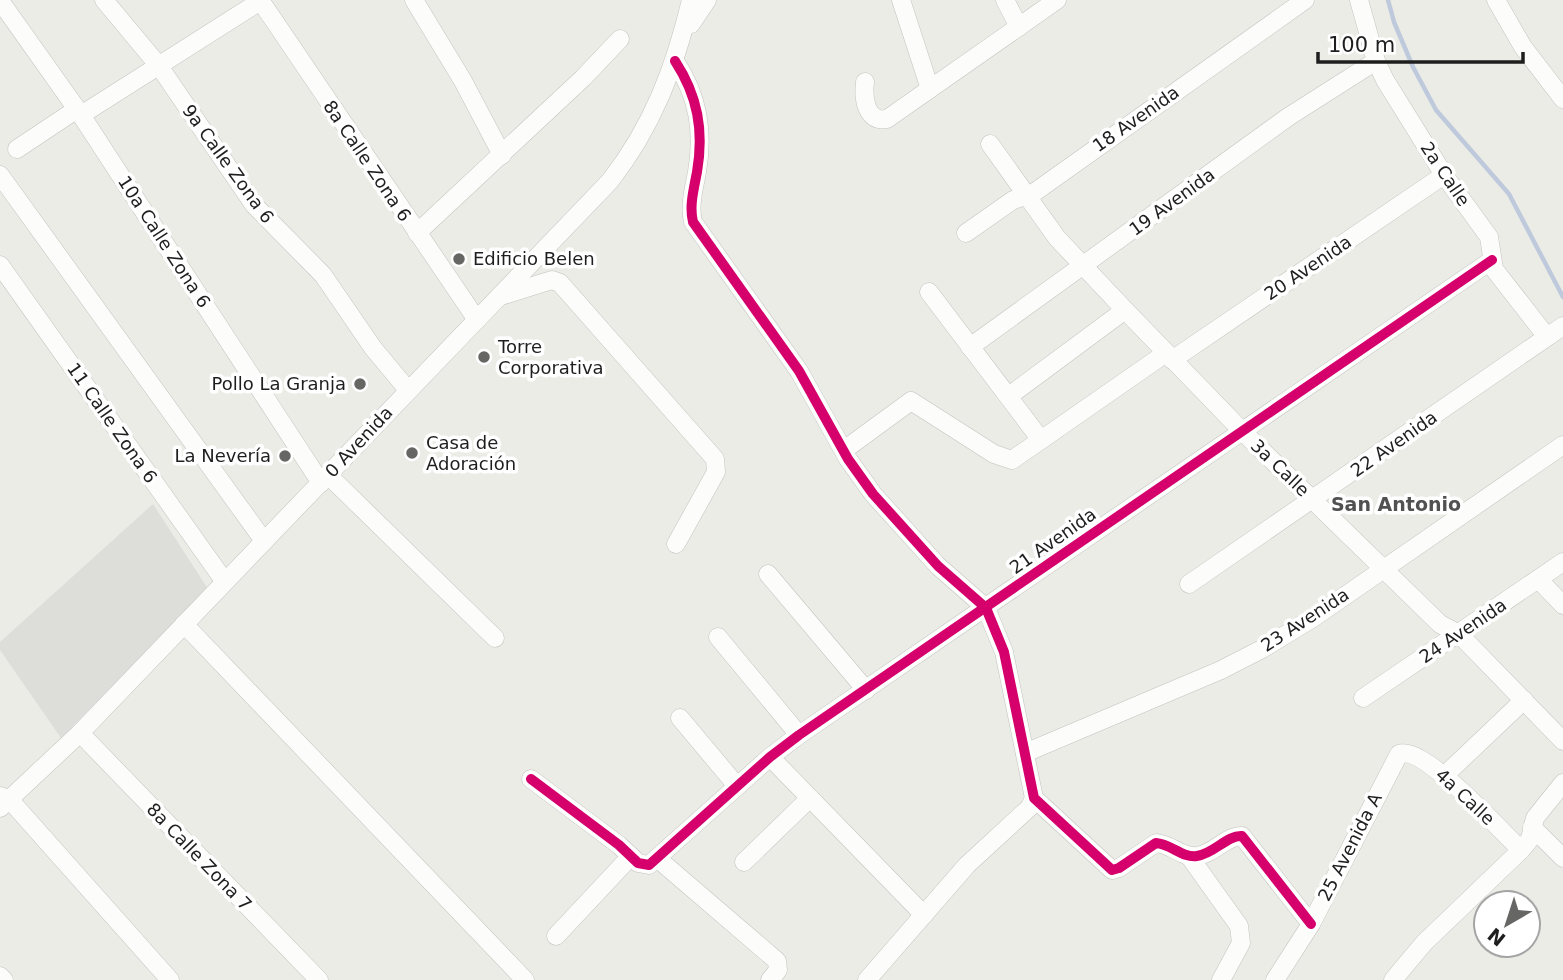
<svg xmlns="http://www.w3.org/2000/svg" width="1563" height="980" font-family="'DejaVu Sans',sans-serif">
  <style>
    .parking { fill: #ddddda }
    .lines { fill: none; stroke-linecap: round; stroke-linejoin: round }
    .stream { stroke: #becadc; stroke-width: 4.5 }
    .minor-casing { stroke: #c2c2bf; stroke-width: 19 }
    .minor { stroke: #fcfcfb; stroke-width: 18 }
    .cycleway-casing { stroke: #fff; stroke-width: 15 }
    .cycleway { stroke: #d6006c; stroke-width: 10 }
    .poi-dot { fill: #666664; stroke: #fff; stroke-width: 2.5 }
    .labels { text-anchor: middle; stroke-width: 7; stroke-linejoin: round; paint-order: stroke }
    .street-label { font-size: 18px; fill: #1e1e1e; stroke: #fff }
    .poi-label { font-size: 18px; fill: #1e1e1e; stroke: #fff; text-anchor: start }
    .neighbourhood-label { font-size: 19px; font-weight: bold; fill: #515151; stroke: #fff }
  </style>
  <rect width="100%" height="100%" fill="#ecece7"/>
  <path class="parking" d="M153,504L208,589L61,738L0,650V642Z"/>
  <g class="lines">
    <path class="stream" d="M1388,0L1394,22L1413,67L1436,110L1509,194L1563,297"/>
    <g class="minor-casing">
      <g id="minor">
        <path d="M104,0L159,66L254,205L323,275L373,348L408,390"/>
        <path d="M260,0L477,320"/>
        <path d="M414,0L463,81L502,155"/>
        <path d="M901,0L930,89"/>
        <path d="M1005,0L1019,27"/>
        <path d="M1359,0L1376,61L1385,80L1444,175L1489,237L1494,269L1547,337"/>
        <path d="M1496,0L1523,47L1563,99"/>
        <path d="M3,5L81,115L321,483"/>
        <path d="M691,24L707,0"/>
        <path d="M675,61C698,96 704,131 697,172C694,188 689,206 693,222L799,371L848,459L873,494L938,566L986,608L1004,652L1034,798L1112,870L1119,868L1156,843C1171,844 1182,858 1197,856C1214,854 1227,835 1242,836L1311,924"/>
        <path d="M865,82C863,98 866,123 887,119L1057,0"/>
        <path d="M81,115L262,0"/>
        <path d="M990,144L1057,238L1125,310L1243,432L1440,624L1459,634L1563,741"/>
        <path d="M17,149L77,109"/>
        <path d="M0,175L264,541"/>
        <path d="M417,233L583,78L620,39"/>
        <path d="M966,233L1013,200L1032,194L1305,0"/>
        <path d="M0,265L225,582"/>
        <path d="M929,292L1041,440"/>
        <path d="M501,296L552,280L560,283L715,459L716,472L676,544"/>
        <path d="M970,347L1288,117L1376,61"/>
        <path d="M1172,360L1444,175"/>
        <path d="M1009,396L1125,310"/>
        <path d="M844,450L911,401L994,454L1012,460L1166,353"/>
        <path d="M328,475L495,638"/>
        <path d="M768,574L866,690"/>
        <path d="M1538,579L1563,605"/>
        <path d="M1189,584L1563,326"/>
        <path d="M184,624L525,980"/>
        <path d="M718,637L799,735"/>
        <path d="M1363,698L1563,562"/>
        <path d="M680,718L737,786"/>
        <path d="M80,733L319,980"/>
        <path d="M1025,753L1221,670L1262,649L1313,618L1563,445"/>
        <path d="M770,757L924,915"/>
        <path d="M1444,776L1524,700"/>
        <path d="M531,779L619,845L638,863L649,865L770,757L799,735L1492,260"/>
        <path d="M0,796L9,799L170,980"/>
        <path d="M0,808L80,733L610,181C653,126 675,67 691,0"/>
        <path d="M1532,827L1563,858"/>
        <path d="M1189,856L1239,926L1241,943L1221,980"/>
        <path d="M658,859L777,961L778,970L770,980"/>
        <path d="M744,862L810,798"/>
        <path d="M556,936L631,856"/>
        <path d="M0,976L4,980"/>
        <path d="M867,980L967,865L1030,807L1034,798"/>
        <path d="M1275,980L1311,924L1399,754C1424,745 1501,831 1521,850"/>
        <path d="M1393,980L1424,943L1521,850L1530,839L1535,818L1563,783"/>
      </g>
    </g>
    <use href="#minor" class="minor"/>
    <g class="cycleway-casing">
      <g id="cycleway">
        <path d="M675,61C698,96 704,131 697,172C694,188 689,206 693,222L799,371L848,459L873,494L938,566L986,608L1004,652L1034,798L1112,870L1119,868L1156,843C1171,844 1182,858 1197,856C1214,854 1227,835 1242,836L1311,924"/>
        <path d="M531,779L619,845L638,863L649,865L770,757L799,735L1492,260"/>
      </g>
    </g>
    <use href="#cycleway" class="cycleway"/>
  </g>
  <g class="poi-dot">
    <circle cx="459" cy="259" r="7"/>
    <circle cx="484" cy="357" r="7"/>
    <circle cx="360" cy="384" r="7"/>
    <circle cx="412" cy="453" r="7"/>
    <circle cx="285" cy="456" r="7"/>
  </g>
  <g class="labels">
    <g class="street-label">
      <text transform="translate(1136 119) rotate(-35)" y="6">18 Avenida</text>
      <text transform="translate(367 161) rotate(56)" y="6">8a Calle Zona 6</text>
      <text transform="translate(228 164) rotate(54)" y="6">9a Calle Zona 6</text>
      <text transform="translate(1445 174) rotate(56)" y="6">2a Calle</text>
      <text transform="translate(1172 202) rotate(-36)" y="6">19 Avenida</text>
      <text transform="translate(164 242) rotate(57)" y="6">10a Calle Zona 6</text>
      <text transform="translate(1308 268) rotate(-34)" y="6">20 Avenida</text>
      <text transform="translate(112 423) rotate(55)" y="6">11 Calle Zona 6</text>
      <text transform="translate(359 442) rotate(-47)" y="6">0 Avenida</text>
      <text transform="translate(1394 444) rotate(-35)" y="6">22 Avenida</text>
      <text transform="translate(1280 468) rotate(44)" y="6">3a Calle</text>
      <text transform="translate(1053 541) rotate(-35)" y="6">21 Avenida</text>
      <text transform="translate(1305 620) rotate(-33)" y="6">23 Avenida</text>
      <text transform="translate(1463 631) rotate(-34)" y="6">24 Avenida</text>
      <text transform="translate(1465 797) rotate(43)" y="6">4a Calle</text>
      <text transform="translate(1350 847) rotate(-63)" y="6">25 Avenida A</text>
      <text transform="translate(199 857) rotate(46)" y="6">8a Calle Zona 7</text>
    </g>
    <g class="poi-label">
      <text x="473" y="265">Edificio Belen</text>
      <text x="498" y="353">Torre<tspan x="498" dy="21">Corporativa</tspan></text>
      <text x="346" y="390" text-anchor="end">Pollo La Granja</text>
      <text x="426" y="449">Casa de<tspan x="426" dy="21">Adoración</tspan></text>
      <text x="271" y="462" text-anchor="end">La Nevería</text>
    </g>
    <g class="neighbourhood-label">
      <text x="1396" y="511">San Antonio</text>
    </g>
  </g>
  <g transform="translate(1507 924) rotate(219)"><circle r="33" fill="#ffffff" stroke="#a5a5a5" stroke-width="2"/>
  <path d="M0-5L12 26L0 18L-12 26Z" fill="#666664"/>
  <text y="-10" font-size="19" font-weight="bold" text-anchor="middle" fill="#1e1e1e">N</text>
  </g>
  <path d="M1318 52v10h205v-10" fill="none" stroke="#1e1e1e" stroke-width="3.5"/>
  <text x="1328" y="52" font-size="21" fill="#1e1e1e" stroke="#ffffff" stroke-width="5" paint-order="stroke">100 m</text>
</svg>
